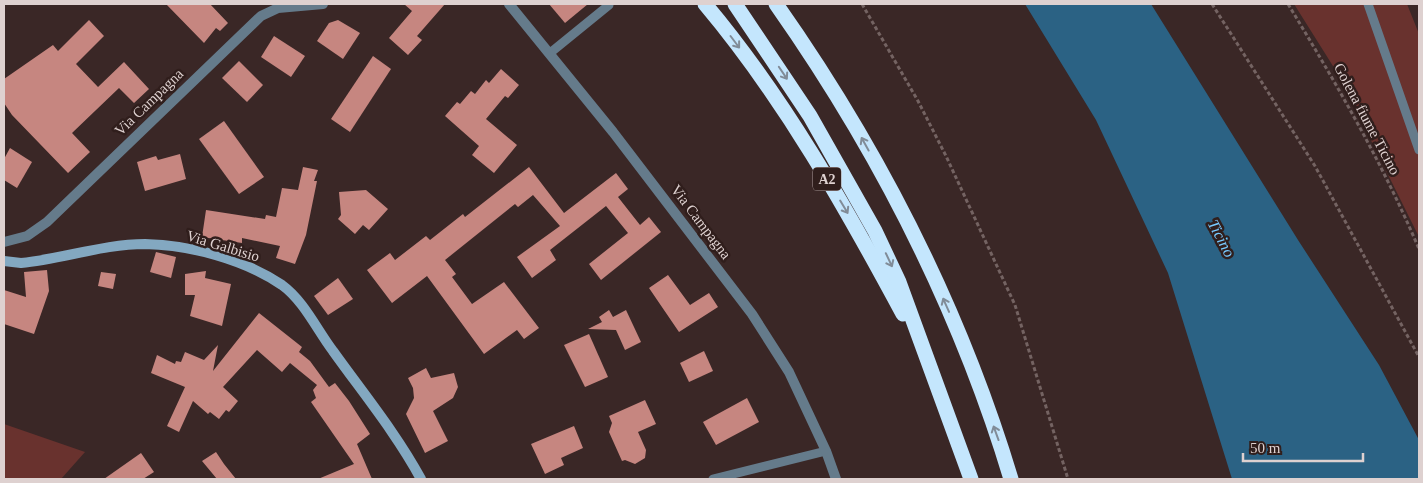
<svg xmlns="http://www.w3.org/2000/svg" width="1423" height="483" font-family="'Times New Roman',serif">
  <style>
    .green { fill: #69322e }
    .water { fill: #2b6284 }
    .building { fill: #c68680 }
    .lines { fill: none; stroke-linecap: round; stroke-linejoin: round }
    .path { stroke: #746362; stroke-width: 3; stroke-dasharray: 4 2.5; stroke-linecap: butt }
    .lane { stroke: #657b8b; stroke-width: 9 }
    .street { stroke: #657b8b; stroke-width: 10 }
    .secondary { stroke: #83a8c1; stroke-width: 10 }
    .highway { stroke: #c4e6fd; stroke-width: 15 }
    .oneway { stroke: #818c98 }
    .labels { text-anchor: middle; stroke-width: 5; stroke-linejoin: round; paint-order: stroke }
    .shield { fill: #301e1c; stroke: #aa9b9a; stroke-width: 1 }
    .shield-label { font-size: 14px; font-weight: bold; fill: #ded1d0 }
    .street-label { font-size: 15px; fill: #ded1d0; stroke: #301e1c }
    .water-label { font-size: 16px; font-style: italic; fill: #78caff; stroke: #301e1c }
  </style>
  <rect width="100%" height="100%" fill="#3a2726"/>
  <g class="green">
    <path d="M1294,4H1407L1419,34V237L1338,74Z"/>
    <path d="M4,424L85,452L61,479H4Z"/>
  </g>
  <path class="water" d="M1025,4H1151L1298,240L1379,365L1419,440V479H1232L1168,273L1096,120Z"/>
  <g class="building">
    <path d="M166,4H210L228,23L220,31L216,28L204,43Z"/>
    <path d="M404,4H445L417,36L422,40L408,55L389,38L412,11Z"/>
    <path d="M549,4H588L565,23Z"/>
    <path d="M89,20L104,36L76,64L98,87L124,62L149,89L134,103L119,88L72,133L90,152L68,173L12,115L4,103V79L53,45L58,51Z"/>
    <path d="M338,20L360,33L343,59L317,41L329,23Z"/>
    <path d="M274,36L305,56L291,77L261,57Z"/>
    <path d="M373,56L391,69L350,132L331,119Z"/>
    <path d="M239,61L263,85L247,102L222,78Z"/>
    <path d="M501,69L519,85L508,98L505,96L486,119L517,145L494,173L472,155L479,146L445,116L457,102L460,104L471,91L475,94L486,80L489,83Z"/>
    <path d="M224,121L264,177L239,194L199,139Z"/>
    <path d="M10,148L32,162L17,188L4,180V159Z"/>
    <path d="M180,154L186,179L145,191L137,162L156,156L158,160Z"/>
    <path d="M303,167L318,170L314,181H317L306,235L295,264L276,258L280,246L242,238V243L202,237L206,210L265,219L266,215L276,217L282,188L298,190Z"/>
    <path d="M529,167L564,213L616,173L628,189L618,197L640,225L649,217L661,232L601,280L589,264L628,233L606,206L550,250L556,260L532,278L517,257L560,226L533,195L518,207L515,204L445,260L456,274L452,277L472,304L504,282L539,328L524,339L517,330L484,354L427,276L392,303L367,270L390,253L395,260L426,236L430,240L463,214L465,217Z"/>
    <path d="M366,190L388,209L369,230L363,225L355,234L338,219L341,215L339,192Z"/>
    <path d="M156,252L176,257L171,278L150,272Z"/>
    <path d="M47,270L49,291L34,334L4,324V290L26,297L24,272Z"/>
    <path d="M206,271L205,278L231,284L222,326L190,316L195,295H185V274Z"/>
    <path d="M101,272L116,274L113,289L98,286Z"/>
    <path d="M668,275L690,305L709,293L718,307L679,332L649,288Z"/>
    <path d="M338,278L353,299L328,315L314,296Z"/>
    <path d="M609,310L613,317L626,310L641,342L625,350L616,330L588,329L602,322L599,317Z"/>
    <path d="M259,313L302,347L299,352L310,361L329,387L335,383L349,401L370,434L357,444L372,479H318L354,464L311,402L316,398L313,390L317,385L290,363L282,372L257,350L223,387L238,401L229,412L226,410L219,419L210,412L208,414L193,401L179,432L167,426L185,387L151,373L157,355L175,364L176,361L181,362L185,352L204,360L218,345L213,371Z"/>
    <path d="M589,334L608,377L585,387L564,345Z"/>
    <path d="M704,351L713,371L689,382L680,363Z"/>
    <path d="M426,368L431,378L454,373L458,387L453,398L433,411L448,441L425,453L406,414L414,398L413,388L408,378Z"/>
    <path d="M747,398L759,422L716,445L703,422Z"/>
    <path d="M645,400L656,424L638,432L646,450L645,458L635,464L625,460L622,461L609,432L612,423L609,416Z"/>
    <path d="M574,426L583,448L561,458L564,465L545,474L531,444Z"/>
    <path d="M216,452L224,464L236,479H217L202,461Z"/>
    <path d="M141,453L154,472L143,479H104Z"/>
  </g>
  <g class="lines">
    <g class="path">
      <path d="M862,4L918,101L946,156L1015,305L1068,479"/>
      <path d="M1212,4L1315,166L1419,357"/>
      <path d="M1288,4C1336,83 1383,164 1419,249"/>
    </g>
    <g class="lane">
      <path d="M1368,4L1419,150"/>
      <path d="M550,53L609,5"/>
      <path d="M713,479L826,451"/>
    </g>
    <g class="street">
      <path d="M509,4L613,132L752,314L789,372L826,451L836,479"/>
      <path d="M4,242L27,236L47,222L261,16L278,8L323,4"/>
    </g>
    <path class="secondary" d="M4,261L21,263C62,259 104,244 145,244C190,245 244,259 282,285C304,301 317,330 333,351C363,393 396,433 421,479"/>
    <g class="highway">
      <path d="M705,4C784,98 845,206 903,314"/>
      <path d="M735,4L810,116L875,231L899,282L971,479"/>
      <path d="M776,4C878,149 960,310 1011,479"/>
    </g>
  </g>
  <defs><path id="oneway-shaft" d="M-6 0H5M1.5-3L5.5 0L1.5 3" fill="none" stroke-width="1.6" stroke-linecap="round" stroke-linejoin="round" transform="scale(1.25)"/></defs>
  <g class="oneway">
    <use href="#oneway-shaft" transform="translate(735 42) rotate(53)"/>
    <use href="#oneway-shaft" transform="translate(783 73) rotate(56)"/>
    <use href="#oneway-shaft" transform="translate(865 144) rotate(-119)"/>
    <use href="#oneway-shaft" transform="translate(844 207) rotate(59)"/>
    <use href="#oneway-shaft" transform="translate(889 260) rotate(65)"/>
    <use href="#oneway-shaft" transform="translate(946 305) rotate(-114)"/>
    <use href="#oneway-shaft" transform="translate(996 433) rotate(-110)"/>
  </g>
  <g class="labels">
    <rect class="shield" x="813" y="167.5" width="28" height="23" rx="4"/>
    <g class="shield-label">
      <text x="827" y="184">A2</text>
    </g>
    <g class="street-label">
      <text transform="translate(149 102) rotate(-44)" y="5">Via Campagna</text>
      <text transform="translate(1367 119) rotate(62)" y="5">Golena fiume Ticino</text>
      <text transform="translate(701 222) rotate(53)" y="5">Via Campagna</text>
      <text transform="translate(223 246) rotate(17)" y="5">Via Galbisio</text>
    </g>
    <g class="water-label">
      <text transform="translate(1222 238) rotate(62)" y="6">Ticino</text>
    </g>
  </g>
  <rect width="1423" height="483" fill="none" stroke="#ded1d0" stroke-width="10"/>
  <path d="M1243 453v8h120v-8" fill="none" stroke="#ded1d0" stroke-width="2.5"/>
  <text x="1250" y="453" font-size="15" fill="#ded1d0" stroke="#301e1c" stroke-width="4" paint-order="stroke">50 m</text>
</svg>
